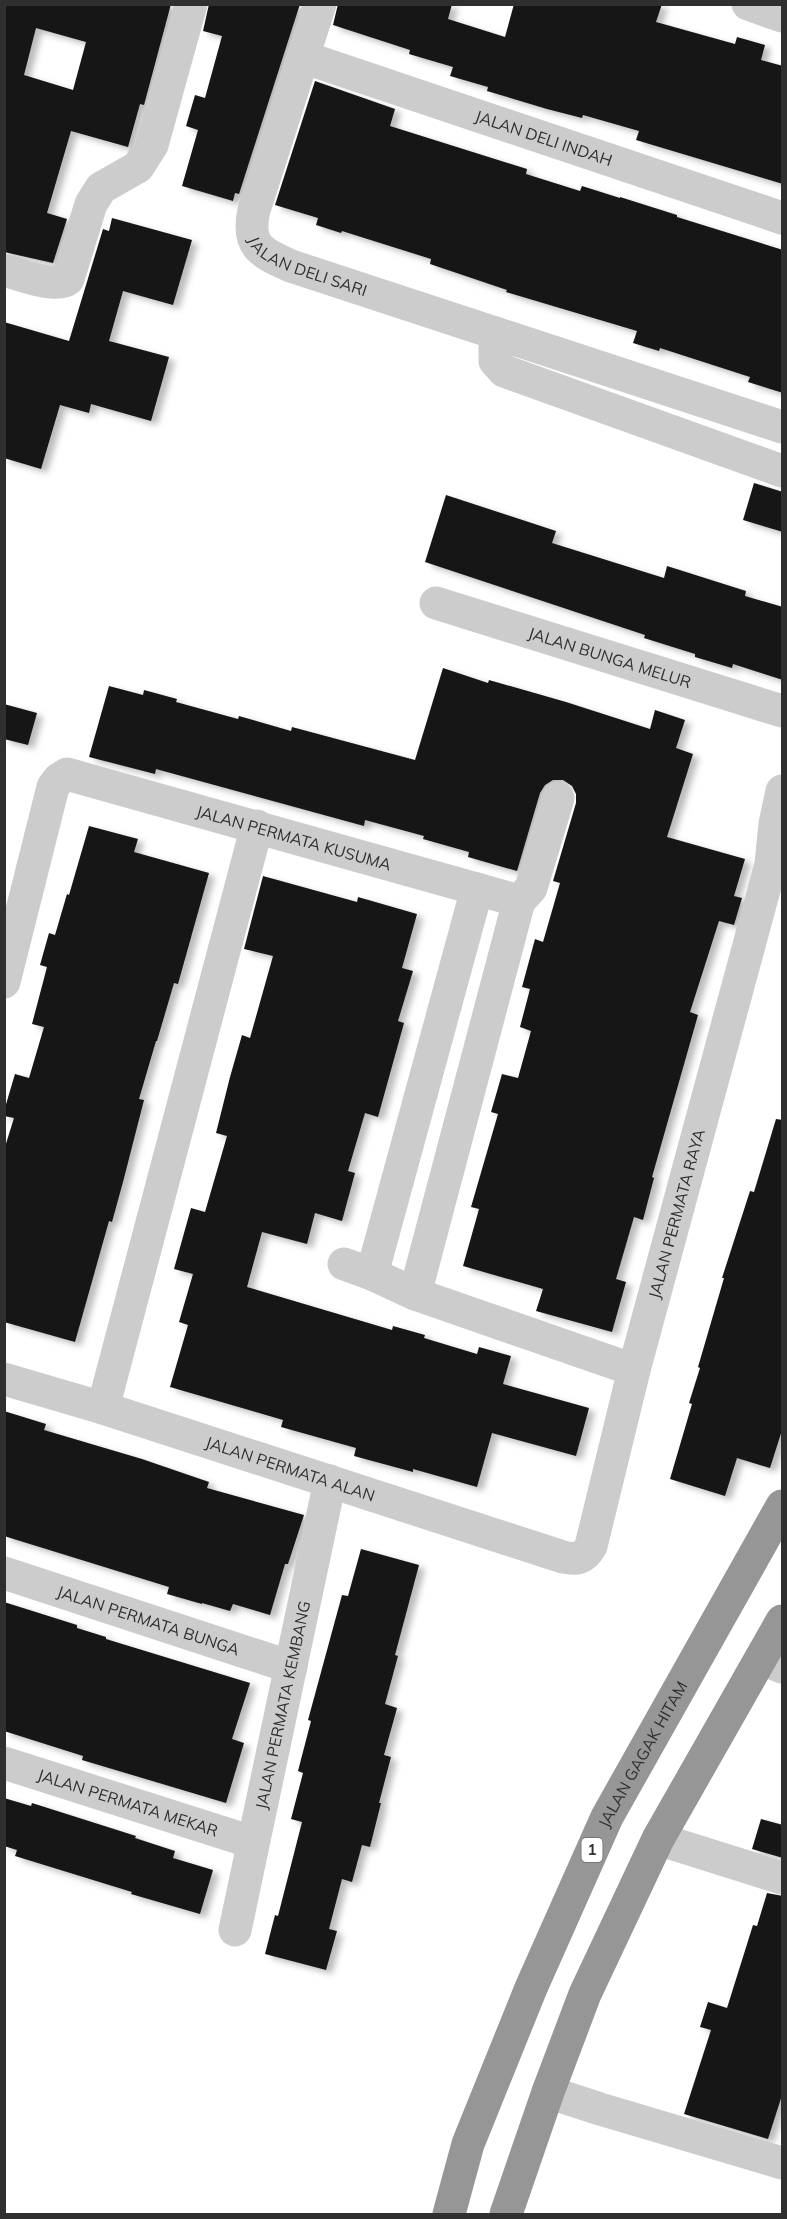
<svg xmlns="http://www.w3.org/2000/svg" width="787" height="2219" font-family="Mulish,sans-serif">
  <style>
    .building { fill: #161616; fill-rule: evenodd; filter: url(#shadow) }
    .lines { fill: none; stroke-linecap: round; stroke-linejoin: round }
    .minor { stroke: #ccc; stroke-width: 33 }
    .highway { stroke: #969696; stroke-width: 33 }
    .labels { text-anchor: middle; stroke-width: 6; stroke-linejoin: round; paint-order: stroke }
    .shield { fill: #fff; stroke: #6d6d6d; stroke-width: 1.5 }
    .shield-label { font-size: 15px; font-weight: bold; fill: #2f2f2f }
    .street-label { font-size: 16px; fill: #2f2f2f; stroke: #fff }
  </style>
  <defs>
    <filter id="shadow"><feDropShadow dx="6" dy="4" stdDeviation="3" flood-color="#0004"/></filter>
  </defs>
  <rect width="100%" height="100%" fill="#fff"/>
  <g class="building">
    <path d="M4,4H171L144,105L140,104L128,147L71,131L47,213L67,219L53,263L4,252ZM36,28L86,42L73,90L24,75Z"/>
    <path d="M209,4H300L239,194L235,193L233,201L182,186L198,130L186,126L195,95L205,98L222,36L203,31Z"/>
    <path d="M338,4H452L448,19L505,37L514,4H662L656,22L735,44L737,37L765,45L761,60L783,66V184L636,140L639,131L583,115L582,118L547,109L487,91L488,87L450,76L453,67L409,54L410,50L333,25Z"/>
    <path d="M315,81L395,109L390,126L527,169L526,174L580,191L582,186L620,198V197L677,215V217L783,250V393L748,382L750,377L660,348L659,351L633,343L637,331L506,292L507,290L430,264L431,259L342,231L341,233L316,225L318,218L275,205Z"/>
    <path d="M112,218L192,240L173,305L123,291L109,341L169,357L151,421L91,404L89,413L60,405L41,469L4,458V322L69,341L103,229L109,231Z"/>
    <path d="M754,483L783,492V532L743,520Z"/>
    <path d="M446,495L556,531L552,543L664,578L667,566L746,591L745,596L783,607V680L733,664L732,668L695,657V654L644,638L645,635L425,562Z"/>
    <path d="M443,668L488,683L489,680L566,702L650,729L655,710L685,720L676,748L693,754L667,837L745,859L734,896L742,898L734,925L719,921L690,1012L698,1015L652,1177L654,1178L643,1220L634,1217L616,1279L626,1282L612,1332L536,1311L543,1289L463,1266L479,1209L471,1207L498,1114L491,1112L502,1074L518,1078L531,1031L520,1027L530,989L522,987L535,939L543,942L560,883L553,881L576,803V794L572,786L563,780H553L545,785L540,793L517,871L468,857L469,852L423,839L424,836L365,820L364,826L156,769L155,774L89,757L109,686L143,695L144,690L177,699L176,702L238,719L239,716L291,731L292,727L415,760Z"/>
    <path d="M4,704L37,713L28,745L4,739Z"/>
    <path d="M89,826L138,839L134,852L209,873L178,984L174,983L157,1041H156L139,1099L144,1100L123,1182L112,1222L109,1221L75,1342L4,1322V1150L14,1118L4,1116V1111L15,1074L29,1078L44,1027L32,1024L47,967L40,965L49,933L55,935L67,894L69,895Z"/>
    <path d="M263,876L357,902L358,897L417,914L402,968L413,971L398,1021L404,1023L378,1117L365,1113L348,1171L355,1173L342,1221L315,1213L307,1244L262,1232L247,1287L392,1330L393,1326L425,1335L424,1338L477,1354L479,1347L511,1356L503,1384L589,1408L576,1456L492,1433L477,1487L413,1469V1472L354,1456L356,1448L281,1427L283,1420L170,1387L188,1325L179,1322L193,1274L174,1269L191,1208L205,1212L227,1136L216,1133L230,1077L242,1035L250,1038L273,956L244,949Z"/>
    <path d="M776,1119L783,1120V1427L770,1468L737,1458L725,1496L670,1479L692,1404L689,1403L700,1368L698,1367L724,1278H722L750,1191L754,1192Z"/>
    <path d="M4,1411L46,1424L44,1430L142,1459L209,1482L207,1488L304,1515L288,1564H285L270,1615L233,1604L230,1611L202,1603V1604L167,1594L169,1587L4,1536Z"/>
    <path d="M361,1549L419,1565L395,1655L398,1656L385,1704L397,1708L384,1755L391,1757L379,1803H381L370,1847L362,1845L352,1882L342,1879L329,1929L337,1931L326,1970L265,1954L275,1915L278,1916L302,1822L291,1819L303,1773L298,1771L311,1721L308,1720L342,1595L348,1596Z"/>
    <path d="M4,1602L77,1625V1628L106,1637V1639L250,1683L232,1739L244,1743L226,1803L82,1760L83,1756L4,1731Z"/>
    <path d="M4,1798L31,1806L32,1803L136,1836L135,1838L175,1851L173,1858L213,1870L200,1914L131,1894L132,1892L15,1856L17,1850L4,1846Z"/>
    <path d="M761,1819L783,1825V1858L752,1849Z"/>
    <path d="M767,1893L783,1896V2092L768,2139L684,2114L711,2030L700,2027L708,2002L727,2008L753,1925L757,1926Z"/>
  </g>
  <g class="lines">
    <g class="minor">
      <path id="s1" d="M320,4L254,210C246,246 261,253 291,266L782,427"/>
      <path d="M748,4L782,16"/>
      <path id="s2" d="M303,57L782,218"/>
      <path d="M4,270C19,274 57,289 68,279L91,204L101,188L138,167L152,145L191,4"/>
      <path d="M495,333V361L504,371L782,471"/>
      <path id="s3" d="M436,603L782,711"/>
      <path id="s4" d="M4,982L53,787L59,779L67,774L519,901"/>
      <path d="M344,1264L372,1274L415,1294L634,1370"/>
      <path d="M372,1274L477,889"/>
      <path d="M415,1294L519,901L531,888L558,798"/>
      <path id="s5" d="M4,1379L103,1408L563,1557C576,1560 584,1559 591,1546L634,1370L771,864L775,824L782,791"/>
      <path d="M103,1408L257,826"/>
      <path id="s6" d="M4,1573L291,1667"/>
      <path d="M761,1658L782,1667"/>
      <path id="s7" d="M4,1763L252,1842"/>
      <path d="M658,1839L782,1878"/>
      <path id="s8" d="M235,1930L330,1481"/>
      <path d="M548,2092L600,2109L782,2163"/>
    </g>
    <g class="highway">
      <path id="s9" d="M449,2214L468,2144L531,1988L607,1817L782,1506"/>
      <path d="M506,2214L548,2092L585,1994L658,1839L782,1621"/>
    </g>
  </g>
  <g class="labels">
    <rect class="shield" x="581.5" y="1838" width="21" height="24" rx="4.5"/>
    <g class="shield-label">
      <text x="592" y="1855">1</text>
    </g>
    <g class="street-label">
      <text dy="6" stroke="none"><textPath href="#s2" startOffset="254">JALAN DELI INDAH</textPath></text>
      <text dy="6" stroke="none"><textPath href="#s1" startOffset="308">JALAN DELI SARI</textPath></text>
      <text dy="6" stroke="none"><textPath href="#s3" startOffset="182">JALAN BUNGA MELUR</textPath></text>
      <text dy="6" stroke="none"><textPath href="#s4" startOffset="456">JALAN PERMATA KUSUMA</textPath></text>
      <text dy="6" stroke="none"><textPath href="#s5" startOffset="963">JALAN PERMATA RAYA</textPath></text>
      <text dy="6" stroke="none"><textPath href="#s5" startOffset="300">JALAN PERMATA ALAN</textPath></text>
      <text dy="6" stroke="none"><textPath href="#s6" startOffset="152">JALAN PERMATA BUNGA</textPath></text>
      <text dy="6" stroke="none"><textPath href="#s8" startOffset="230">JALAN PERMATA KEMBANG</textPath></text>
      <text dy="6" stroke="none"><textPath href="#s9" startOffset="500">JALAN GAGAK HITAM</textPath></text>
      <text dy="6" stroke="none"><textPath href="#s7" startOffset="130">JALAN PERMATA MEKAR</textPath></text>
    </g>
  </g>
  <rect width="787" height="2219" fill="none" stroke="#2f2f2f" stroke-width="12"/>
</svg>
